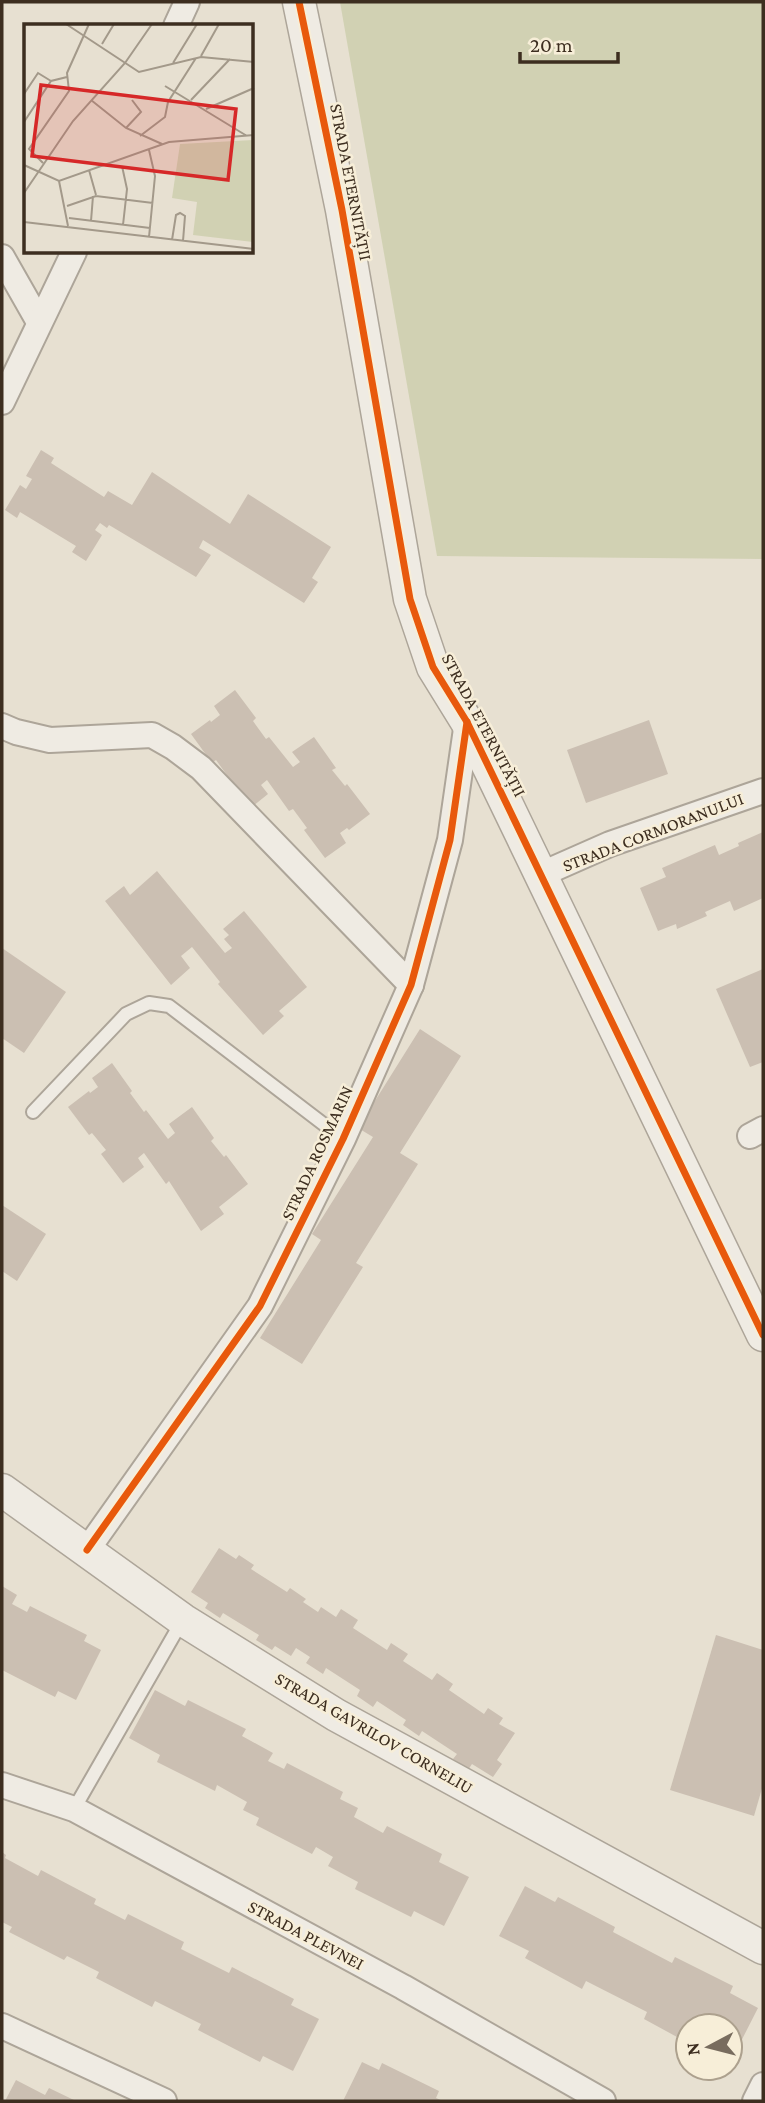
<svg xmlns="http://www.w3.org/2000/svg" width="765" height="2103" font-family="'Crimson Pro',serif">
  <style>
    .cemetery { fill: #d1d1b3 }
    .building { fill: #cbbfb2 }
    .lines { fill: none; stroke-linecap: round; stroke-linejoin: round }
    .service-casing { stroke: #ada599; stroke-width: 16 }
    .minor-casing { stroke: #ada599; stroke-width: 28 }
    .tertiary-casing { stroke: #ada599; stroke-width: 35 }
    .service { stroke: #efebe3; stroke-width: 12 }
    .minor { stroke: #efebe3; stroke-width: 24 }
    .tertiary { stroke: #efebe3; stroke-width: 32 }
    .cycleway-casing { stroke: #f7eed8; stroke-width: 11 }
    .cycleway { stroke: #e8590c; stroke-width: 7 }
    .labels { text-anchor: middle; stroke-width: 5; stroke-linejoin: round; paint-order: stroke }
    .street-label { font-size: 18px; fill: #3d2e20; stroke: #f7eed8 }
    .inset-road { fill: none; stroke: #a3998a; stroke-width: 2 }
    .view { fill: #d62828; fill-opacity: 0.15; stroke: #d62828; stroke-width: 3.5 }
    .inset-edge { fill: none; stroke: #3d2e20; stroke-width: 3.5 }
  </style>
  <rect width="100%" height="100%" fill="#e7e0d1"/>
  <path class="cemetery" d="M340,2H763V559L437,556Z"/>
  <g class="building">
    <path d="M41,450L54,458L51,463L104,497L108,491L132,505L152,472L230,524L248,494L331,547L312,578L318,582L304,603L203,540L199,548L211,555L196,577L109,525L107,528L100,523L95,530L102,535L86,561L72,552L76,546L20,512L17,518L5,510L20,485L26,489L32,479L26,476Z"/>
    <path d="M235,690L256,718L253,721L266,739L269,737L293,767L300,762L292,752L314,737L336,768L332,770L345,786L347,784L370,814L349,830L347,828L340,833L346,843L325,858L304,830L307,828L293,809L289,811L267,780L261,785L268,794L247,811L225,781L229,778L216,760L212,763L191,734L210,720L211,722L220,715L214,706Z"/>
    <path d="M649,720L668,774L586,803L567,750Z"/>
    <path d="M763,832V898L734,911L730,901L705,912L707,916L677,929L676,924L658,931L640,888L666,877L662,868L715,845L719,855L739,846L738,843Z"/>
    <path d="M157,871L225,953L232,948L224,939L229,935L223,929L244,911L307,987L279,1011L284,1016L263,1035L218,984L220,982L192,947L181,956L190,968L171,985L105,901L124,886L130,895Z"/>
    <path d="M2,948L66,992L24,1053L2,1038Z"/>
    <path d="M763,969V1062L750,1067L716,989Z"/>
    <path d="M420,1029L461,1056L400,1153L418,1164L356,1263L363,1267L302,1364L260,1338L321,1240L312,1234L373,1137L358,1128Z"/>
    <path d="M112,1063L132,1091L130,1093L144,1112L146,1110L168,1139L175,1133L169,1124L192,1107L214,1138L211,1141L224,1157L226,1155L248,1184L219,1207L224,1214L201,1231L169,1181L166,1184L144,1153L138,1158L144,1167L123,1183L101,1154L106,1150L92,1133L89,1135L68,1107L89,1091L90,1093L98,1087L92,1078Z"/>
    <path d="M2,1205L46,1234L17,1281L2,1271Z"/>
    <path d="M219,1548L236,1559L239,1555L254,1565L251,1569L287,1592L290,1588L306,1599L303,1602L318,1612L321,1607L336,1617L341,1609L358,1620L353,1628L387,1650L391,1643L408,1654L403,1661L432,1680L437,1673L453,1684L449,1690L484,1714L488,1708L503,1718L499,1724L515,1733L497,1760L502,1764L493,1777L472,1764L468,1770L453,1759L457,1754L422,1731L419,1736L403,1725L406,1720L377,1701L373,1707L357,1696L360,1690L326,1668L323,1674L306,1663L310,1657L296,1648L291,1656L275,1646L272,1650L256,1640L259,1635L223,1613L220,1618L205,1608L208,1603L191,1592Z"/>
    <path d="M2,1586L17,1595L12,1604L27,1612L30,1606L87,1635L84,1641L101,1650L76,1700L58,1691L55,1697L2,1670Z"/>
    <path d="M716,1635L763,1650V1785L754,1816L670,1790Z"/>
    <path d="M155,1690L185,1706L188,1700L246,1729L242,1736L273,1753L268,1761L284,1769L287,1763L343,1792L340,1799L358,1808L354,1817L383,1833L387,1826L442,1854L439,1862L469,1877L444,1926L414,1911L411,1917L355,1889L358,1882L328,1866L333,1857L316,1847L312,1854L256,1825L259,1818L243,1810L247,1802L217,1785L215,1791L157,1762L160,1755L129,1738Z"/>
    <path d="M2,1852L6,1855L5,1858L38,1876L41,1870L96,1899L94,1904L125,1920L128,1914L184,1942L181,1949L229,1973L232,1967L294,1999L291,2005L319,2019L293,2071L263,2056L260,2062L198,2030L201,2024L155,2001L152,2007L96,1978L99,1972L67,1956L64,1960L9,1932L12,1927L2,1922Z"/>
    <path d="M525,1886L555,1902L558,1897L615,1927L613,1932L672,1963L675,1957L733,1986L730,1993L758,2008L733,2057L730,2056V2026H688V2043L644,2019L647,2012L586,1981L582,1989L525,1958L529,1951L499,1936Z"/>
    <path d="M362,2062L379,2070L382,2063L439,2091L436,2098L443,2101H343Z"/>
    <path d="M16,2080L45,2095L49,2088L76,2101H5Z"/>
  </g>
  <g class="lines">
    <g class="service-casing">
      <g id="service">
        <path d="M33,1112L126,1014L149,1003L169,1006L343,1139"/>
        <path d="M74,1809L182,1621"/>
      </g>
    </g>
    <g class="minor-casing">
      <g id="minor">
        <path d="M176,26L187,2"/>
        <path d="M2,257L39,322"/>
        <path d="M2,402L74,252"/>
        <path d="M2,726L16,732L50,740L152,735L173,747L201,768L411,985"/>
        <path d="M542,874L610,844L763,791"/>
        <path d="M750,1136L763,1129"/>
        <path d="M87,1550L260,1306L343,1139L411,985L450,840L467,722"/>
        <path d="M2,1785L74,1809L403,1987L603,2101"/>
        <path d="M2,2026L164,2101"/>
        <path d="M755,2101L763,2085"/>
      </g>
    </g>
    <g class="tertiary-casing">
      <g id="tertiary">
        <path d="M299,2L342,210L410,599L433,667L467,722L763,1335"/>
        <path d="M2,1490L183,1620L336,1715L763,1948"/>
      </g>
    </g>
    <use href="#service" class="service"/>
    <use href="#minor" class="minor"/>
    <use href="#tertiary" class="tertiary"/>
    <g class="cycleway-casing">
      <g id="cycleway">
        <path d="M299,2L342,210L410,599L433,667L467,722L763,1335"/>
        <path d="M87,1550L260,1306L343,1139L411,985L450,840L467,722"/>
      </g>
    </g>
    <use href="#cycleway" class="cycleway"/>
  </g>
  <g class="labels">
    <g class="street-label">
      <text transform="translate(351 182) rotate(79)" y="6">STRADA ETERNITĂȚII</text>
      <text transform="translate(484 725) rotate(62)" y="6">STRADA ETERNITĂȚII</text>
      <text transform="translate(653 832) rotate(-21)" y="6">STRADA CORMORANULUI</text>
      <text transform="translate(317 1153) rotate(-65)" y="6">STRADA ROSMARIN</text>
      <text transform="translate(374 1733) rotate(30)" y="6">STRADA GAVRILOV CORNELIU</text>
      <text transform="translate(306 1935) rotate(28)" y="6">STRADA PLEVNEI</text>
    </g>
  </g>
  <g transform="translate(24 24)">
    <rect width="229" height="229" fill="#e7e0d1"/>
    <path d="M229,116V218L169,211L173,178L148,174L156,120Z" fill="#d1d1b3"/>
    <path class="inset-road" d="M42,0L115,48L177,33L230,38M78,20L90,0M177,32L195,0M149,39L173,0M141,62L223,112M0,70L14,49L27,57M67,76L102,104L138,120M167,76L206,35M182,85L230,64M0,98L27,57L43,53M102,104L117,88L108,76M116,112L141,93L144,78L172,34M19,139L5,125L45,67L43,49L65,0M0,141L35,157L145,118L230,111M98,142L103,165L99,201M65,146L72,171M35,157L44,202M0,169L49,97L101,39L128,0M43,182L72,172L129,179M45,194L126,204M67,197L69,172M0,198L230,225M125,213L131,152L125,126M148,216L152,191L156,189L161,192L159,217"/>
    <path class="view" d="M17,61L212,85L204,156L8,132Z"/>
    <rect width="229" height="229" class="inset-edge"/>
  </g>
  <rect width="765" height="2103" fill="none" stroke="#3d2e20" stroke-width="7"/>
  <g transform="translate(709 2047) rotate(263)"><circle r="33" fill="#f7eed8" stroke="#ada18e" stroke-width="2"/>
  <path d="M0-5L12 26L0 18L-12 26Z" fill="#786c5e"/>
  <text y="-10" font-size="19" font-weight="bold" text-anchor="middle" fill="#3d2e20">N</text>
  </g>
  <path d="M520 52v10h98v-10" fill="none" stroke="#3d2e20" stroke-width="3.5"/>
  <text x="530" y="52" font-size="21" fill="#3d2e20" stroke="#f7eed8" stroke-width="5" paint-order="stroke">20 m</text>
</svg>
